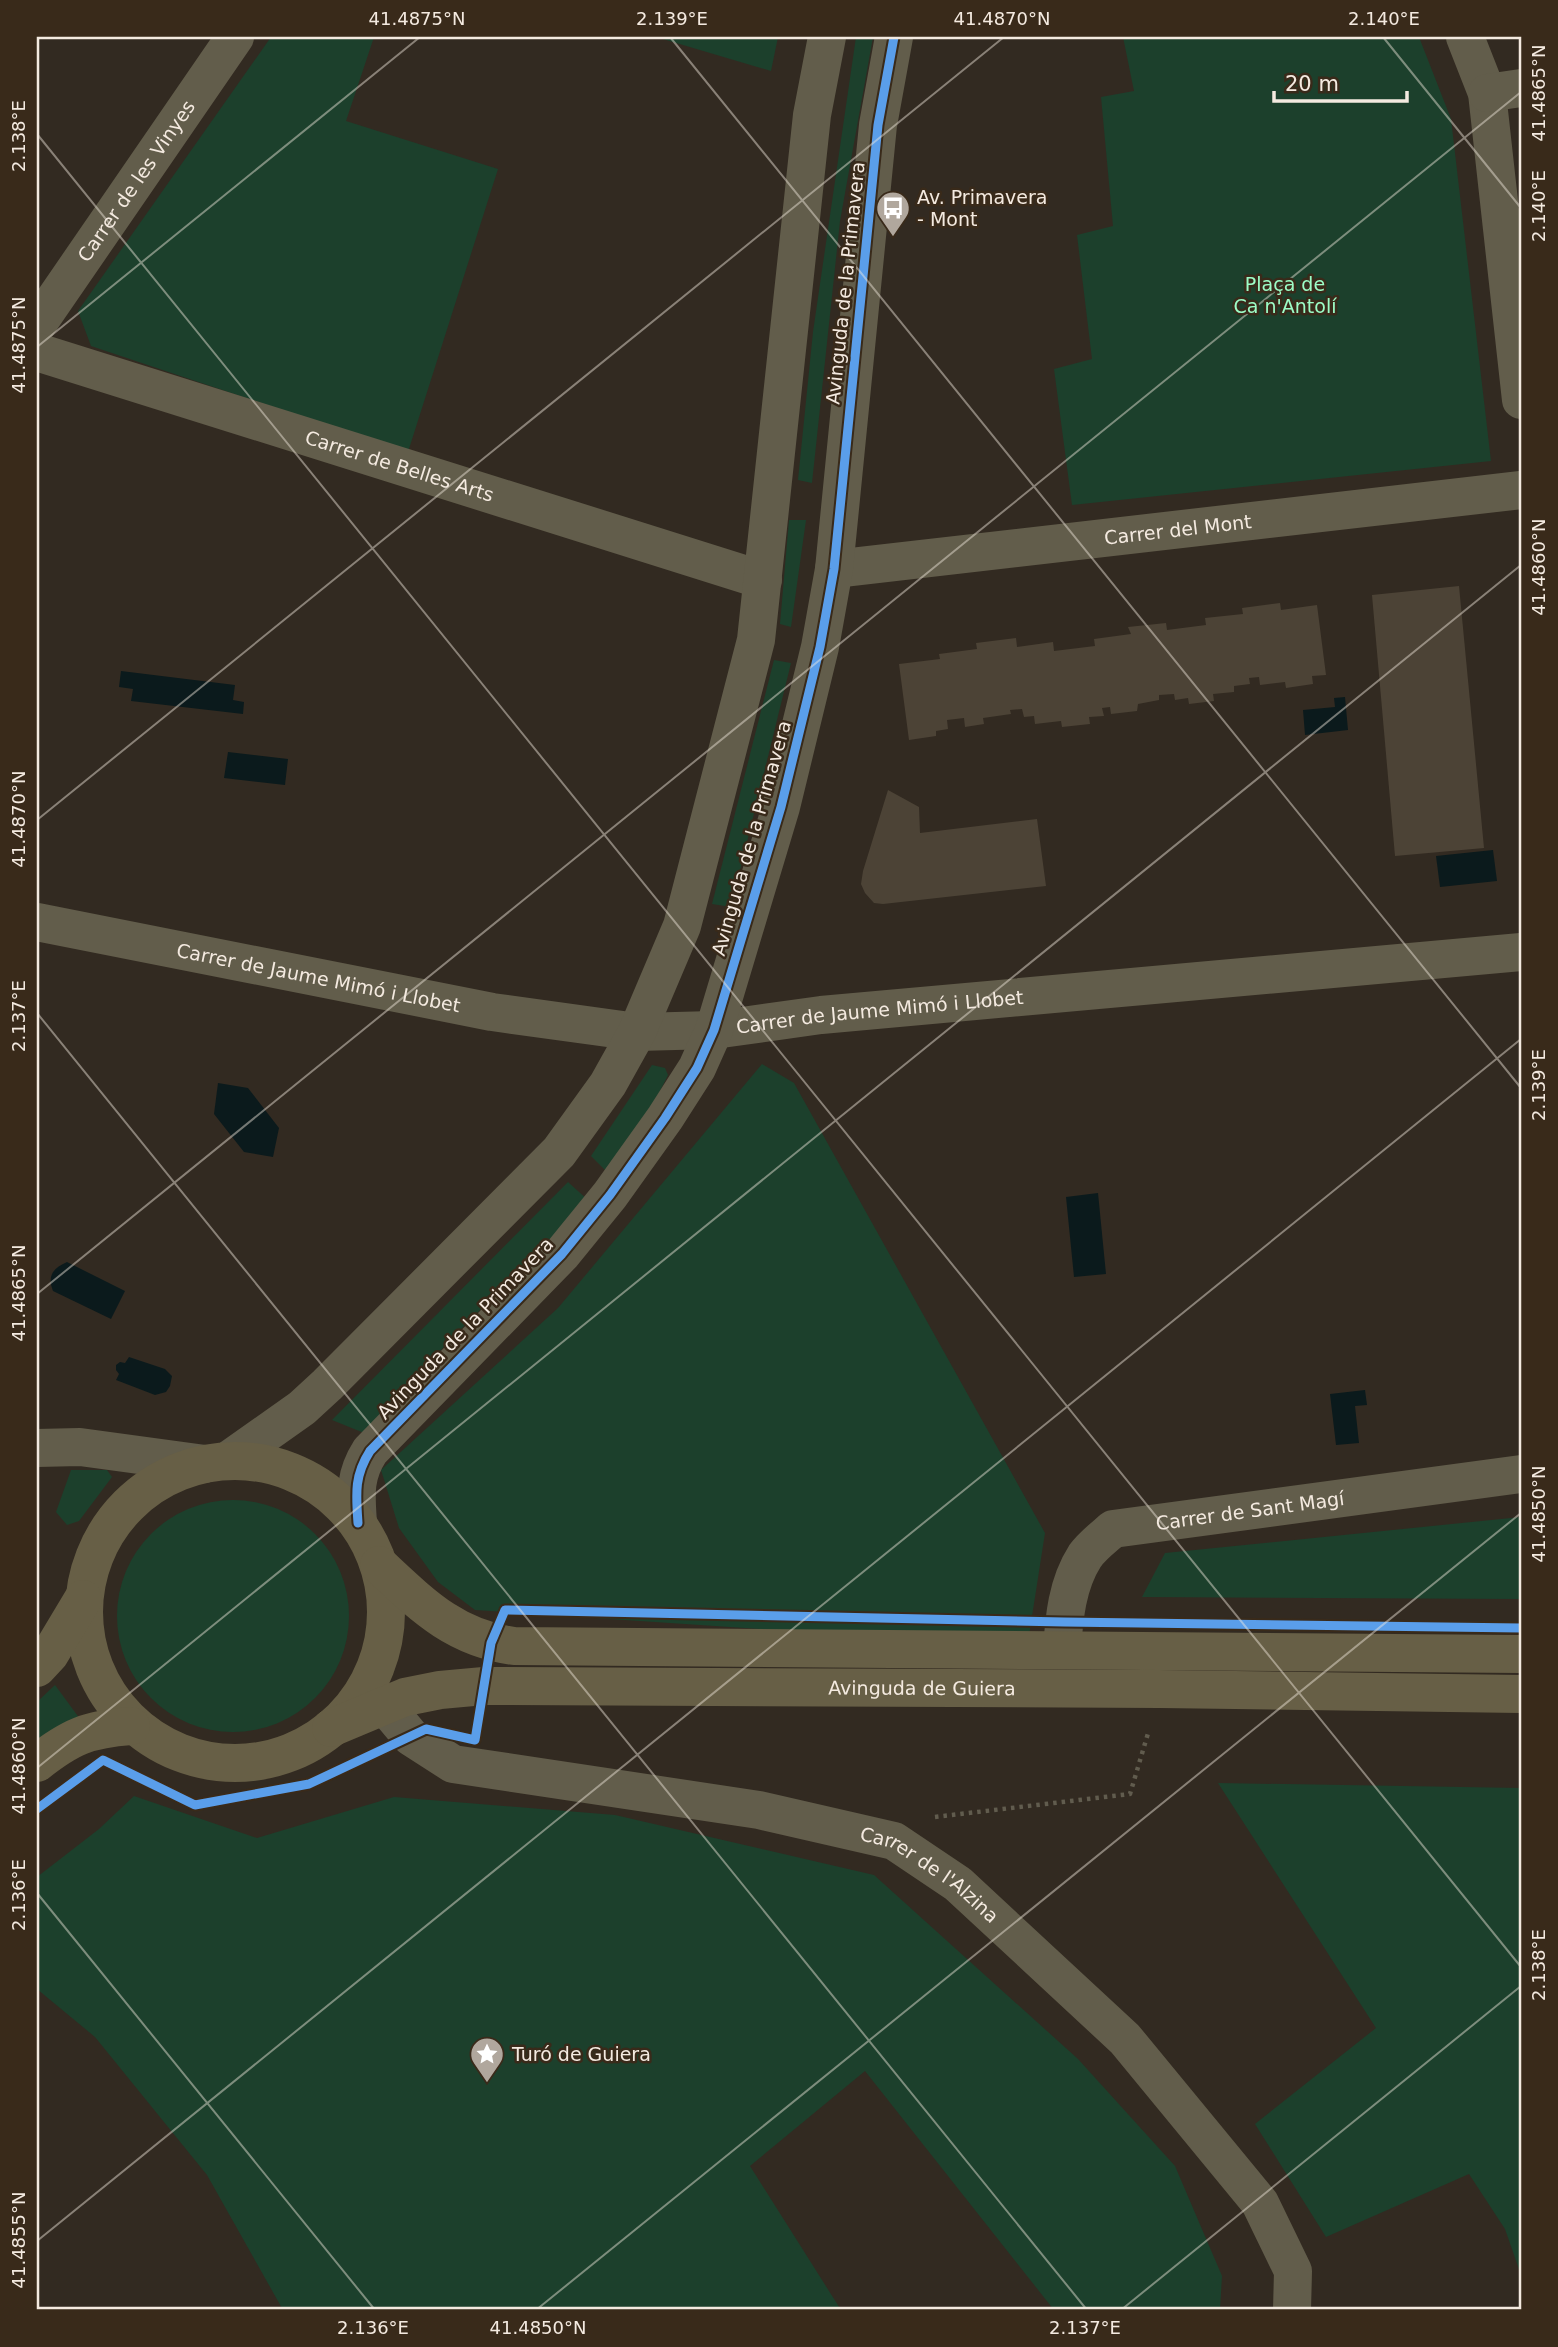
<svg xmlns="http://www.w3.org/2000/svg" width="1558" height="2347" font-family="'DejaVu Sans',sans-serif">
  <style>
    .green { fill: #1c402c }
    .water { fill: #0b1a1c }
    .building { fill: #4c4336 }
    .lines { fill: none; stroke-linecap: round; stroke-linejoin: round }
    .path { stroke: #615c4e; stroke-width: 4.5; stroke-dasharray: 3.5 5; stroke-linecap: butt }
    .minor { stroke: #625d4b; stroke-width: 38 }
    .tertiary { stroke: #625d4b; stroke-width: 38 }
    .secondary { stroke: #675f46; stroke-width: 38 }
    .cycleway-casing { stroke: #392a1a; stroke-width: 13 }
    .cycleway { stroke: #5a9eea; stroke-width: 9 }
    .ticks { fill: none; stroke: #f4eae0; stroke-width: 2; stroke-opacity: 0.45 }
    .labels { text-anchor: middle; stroke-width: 5; stroke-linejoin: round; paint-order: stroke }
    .street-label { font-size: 19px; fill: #f4eae0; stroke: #392a1a }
    .poi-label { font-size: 19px; fill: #f4eae0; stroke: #392a1a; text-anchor: start }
    .park-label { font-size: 19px; fill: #9cfdc7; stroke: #392a1a }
    .neatline { fill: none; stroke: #f4eae0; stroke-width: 2.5 }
    .ticks-label { font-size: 18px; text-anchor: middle; fill: #f4eae0 }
  </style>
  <rect width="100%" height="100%" fill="#322a21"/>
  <g class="green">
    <path d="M271,37H374L346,121L498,169L408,452L91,346L78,311Z"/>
    <path d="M656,37H778L771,71Z"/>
    <path d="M856,37H873L840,221L812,483L798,480L813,332Z"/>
    <path d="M1123,37H1419L1451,119L1491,461L1072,505L1054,369L1092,359L1077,235L1113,226L1101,97L1134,91Z"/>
    <path d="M789,520H806L791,627L780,624Z"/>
    <path d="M774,660L791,663L731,907L712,904Z"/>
    <path d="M762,1064L794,1083L1045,1533L1028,1642L867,1636L475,1610L438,1582L399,1528L381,1470L558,1308Z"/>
    <path d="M652,1065L665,1068L668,1075L646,1119L607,1172L591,1156Z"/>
    <path d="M568,1182L589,1201L452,1338L364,1433L332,1420Z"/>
    <path d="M71,1470H107L112,1477L79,1521L67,1525L56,1512Z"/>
    <circle cx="233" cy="1616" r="116"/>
    <path d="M1521,1517V1599L1142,1597L1165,1553Z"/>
    <path d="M55,1685L80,1719L37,1746V1702Z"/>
    <path d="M1218,1783L1521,1788V2275L1505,2229L1469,2174L1326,2237L1255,2124L1376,2028Z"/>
    <path d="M134,1796L257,1838L394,1797L615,1815L874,1875L1078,2059L1175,2166L1222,2276L1220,2310H1054L865,2071L750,2166L841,2310H283L207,2175L95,2037L37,1989V1877L99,1829Z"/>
  </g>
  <g class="water">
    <path d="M121,671L235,685L233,700L244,702L243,714L131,701L133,689L119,687Z"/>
    <path d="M1345,697L1348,730L1305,735L1303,710L1335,707L1334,698Z"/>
    <path d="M228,752L288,759L285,785L224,778Z"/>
    <path d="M1493,850L1497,881L1440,887L1436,856Z"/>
    <path d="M218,1083L248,1088L279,1128L273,1157L244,1152L214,1114Z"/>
    <path d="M1098,1193L1106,1274L1074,1277L1066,1197Z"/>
    <path d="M67,1262L125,1291L111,1319L53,1291C47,1276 53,1268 67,1262Z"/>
    <path d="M129,1357L165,1369L172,1376L170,1386L166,1392L155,1395L116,1380L119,1374L116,1370V1365L120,1362L125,1363Z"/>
    <path d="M1365,1390L1367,1405L1355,1406L1359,1443L1336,1445L1330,1394Z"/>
  </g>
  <g class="building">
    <path d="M1459,586L1484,848L1395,856L1372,595Z"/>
    <path d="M1280,603L1281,610L1317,605L1326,675L1312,676L1313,684L1286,688L1285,682L1260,685L1259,677L1249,678L1250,684L1234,686V692L1213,694L1214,701L1189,704L1188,698L1175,700L1174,694L1159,695V700L1138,704L1137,711L1111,714L1110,707L1102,708L1104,716L1089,717L1090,724L1062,727L1061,721L1035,724L1034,716L1024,717L1022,709L1010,710L1011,714L983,718L984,724L965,727L964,718L947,720L948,729L936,731V736L909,740L899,664L940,659L939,654L977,649L976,643L1016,638L1017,647L1053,642L1054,651L1095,646L1094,639L1131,634L1128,627L1166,623L1167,630L1206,625L1205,618L1243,614L1242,608Z"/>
    <path d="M888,790L919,807L920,833L1037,819L1046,886L883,904L874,903L865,893L861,884L863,871Z"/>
  </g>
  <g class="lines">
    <path class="path" d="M935,1817L1130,1794L1149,1730"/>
    <g class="minor">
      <path d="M1465,37L1487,93L1521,400"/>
      <path d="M1487,93L1521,88"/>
      <path id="s1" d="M37,325L235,37"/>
      <path id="s2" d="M37,352L763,580"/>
      <path id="s3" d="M834,569L1521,490"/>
      <path id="s4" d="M37,922L492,1012L637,1032L714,1030L821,1015L1521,952"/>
      <path d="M37,1448L80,1447L205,1464"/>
      <path id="s5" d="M1062,1650C1064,1618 1067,1584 1085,1556C1092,1546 1104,1537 1113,1529L1521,1474"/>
      <path id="s6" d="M386,1707L411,1737L453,1764L759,1810L894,1841L958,1884L1125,2039L1260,2203L1293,2271L1292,2310"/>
    </g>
    <g class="tertiary">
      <path d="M227,1461L302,1408L327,1385L559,1152L608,1084L637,1032L682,926L756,640L812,115L827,37"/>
      <path d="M358,1523C356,1494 354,1476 370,1451L562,1254L610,1195L665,1118L697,1068L714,1030L781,807L820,647L834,569L878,125L894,37"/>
    </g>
    <g class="secondary">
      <circle cx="235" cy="1612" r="151"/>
      <path d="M379,1565C422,1605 454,1638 514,1646L1521,1654"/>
      <path d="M37,1668L50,1654L83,1599"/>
      <path id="s7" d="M331,1728L405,1697L440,1690L484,1686L1160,1689L1521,1694"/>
      <path d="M37,1763C70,1737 88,1729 131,1726"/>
    </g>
    <g class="cycleway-casing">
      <g id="cycleway">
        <path d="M358,1523C356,1494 354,1476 370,1451L562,1254L610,1195L665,1118L697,1068L714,1030L781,807L820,647L834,569L878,125L894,37"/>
        <path d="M37,1809L103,1760L195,1805L309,1784L426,1729L475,1740L491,1643L505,1610L1064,1622L1521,1628"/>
      </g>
    </g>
    <use href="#cycleway" class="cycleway"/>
  </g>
  <path class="ticks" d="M670,37L1521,1088M1383,37L1521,208M37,134L1521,1967M37,347L420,37M37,820L1004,37M37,1013L1087,2310M37,1294L1521,92M37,1768L1521,565M37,1893L375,2310M37,2241L1521,1039M536,2310L1521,1513M1121,2310L1521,1986"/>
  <defs>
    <g id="bus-pin" transform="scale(1.75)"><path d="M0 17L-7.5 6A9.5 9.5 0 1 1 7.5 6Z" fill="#b0a79d" stroke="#392a1a"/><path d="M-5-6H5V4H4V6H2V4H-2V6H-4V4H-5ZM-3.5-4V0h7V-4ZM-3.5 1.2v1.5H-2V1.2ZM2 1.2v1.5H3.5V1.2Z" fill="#fff"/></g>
    <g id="sight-pin" transform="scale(1.75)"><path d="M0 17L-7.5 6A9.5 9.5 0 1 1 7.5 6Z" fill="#b0a79d" stroke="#392a1a"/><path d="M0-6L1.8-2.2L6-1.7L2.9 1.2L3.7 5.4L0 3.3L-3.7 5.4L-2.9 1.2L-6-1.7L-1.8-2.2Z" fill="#fff"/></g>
  </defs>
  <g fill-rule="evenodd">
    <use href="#bus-pin" x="893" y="208"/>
    <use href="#sight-pin" x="487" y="2054"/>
  </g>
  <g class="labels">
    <g class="street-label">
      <text dy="7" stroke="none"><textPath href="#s1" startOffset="175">Carrer de les Vinyes</textPath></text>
      <text transform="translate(845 283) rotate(-84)" y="7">Avinguda de la Primavera</text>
      <text dy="7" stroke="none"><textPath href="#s2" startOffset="380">Carrer de Belles Arts</textPath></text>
      <text dy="7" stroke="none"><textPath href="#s3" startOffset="346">Carrer del Mont</textPath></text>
      <text transform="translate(751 838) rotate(-74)" y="7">Avinguda de la Primavera</text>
      <text dy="7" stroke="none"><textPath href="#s4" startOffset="287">Carrer de Jaume Mimó i Llobet</textPath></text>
      <text dy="7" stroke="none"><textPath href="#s4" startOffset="854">Carrer de Jaume Mimó i Llobet</textPath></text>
      <text transform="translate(465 1328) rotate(-46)" y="7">Avinguda de la Primavera</text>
      <text dy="7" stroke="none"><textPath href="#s5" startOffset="275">Carrer de Sant Magí</textPath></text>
      <text dy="7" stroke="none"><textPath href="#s7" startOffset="598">Avinguda de Guiera</textPath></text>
      <text dy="7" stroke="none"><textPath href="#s6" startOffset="584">Carrer de l'Alzina</textPath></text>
    </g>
    <g class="poi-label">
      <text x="917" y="204">Av. Primavera<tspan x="917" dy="22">- Mont</tspan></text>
      <text x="512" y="2061">Turó de Guiera</text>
    </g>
    <g class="park-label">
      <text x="1285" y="291">Plaça de<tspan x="1285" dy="22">Ca n'Antolí</tspan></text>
    </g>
  </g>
  <rect width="1558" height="2347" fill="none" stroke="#392a1a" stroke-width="77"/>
  <path d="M1274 91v10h133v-10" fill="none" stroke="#f4eae0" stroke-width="3.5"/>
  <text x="1285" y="91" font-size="21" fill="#f4eae0" stroke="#392a1a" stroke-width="5" paint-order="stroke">20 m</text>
  <rect x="38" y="38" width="1482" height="2270" class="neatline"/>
  <g class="ticks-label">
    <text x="417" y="25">41.4875°N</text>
    <text x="672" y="25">2.139°E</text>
    <text x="1002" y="25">41.4870°N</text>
    <text x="1384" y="25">2.140°E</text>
    <text transform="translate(1539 93) rotate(-90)" y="6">41.4865°N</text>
    <text transform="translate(19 136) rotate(-90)" y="6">2.138°E</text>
    <text transform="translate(1539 206) rotate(-90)" y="6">2.140°E</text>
    <text transform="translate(19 345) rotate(-90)" y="6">41.4875°N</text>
    <text transform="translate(1539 567) rotate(-90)" y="6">41.4860°N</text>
    <text transform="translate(19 819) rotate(-90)" y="6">41.4870°N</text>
    <text transform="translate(19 1016) rotate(-90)" y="6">2.137°E</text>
    <text transform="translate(1539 1085) rotate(-90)" y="6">2.139°E</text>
    <text transform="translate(19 1293) rotate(-90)" y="6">41.4865°N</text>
    <text transform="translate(1539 1514) rotate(-90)" y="6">41.4850°N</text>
    <text transform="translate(19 1766) rotate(-90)" y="6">41.4860°N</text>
    <text transform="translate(19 1895) rotate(-90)" y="6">2.136°E</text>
    <text transform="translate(1539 1965) rotate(-90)" y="6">2.138°E</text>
    <text transform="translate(19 2240) rotate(-90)" y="6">41.4855°N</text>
    <text x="373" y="2334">2.136°E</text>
    <text x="538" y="2334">41.4850°N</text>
    <text x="1085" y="2334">2.137°E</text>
  </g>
</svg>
